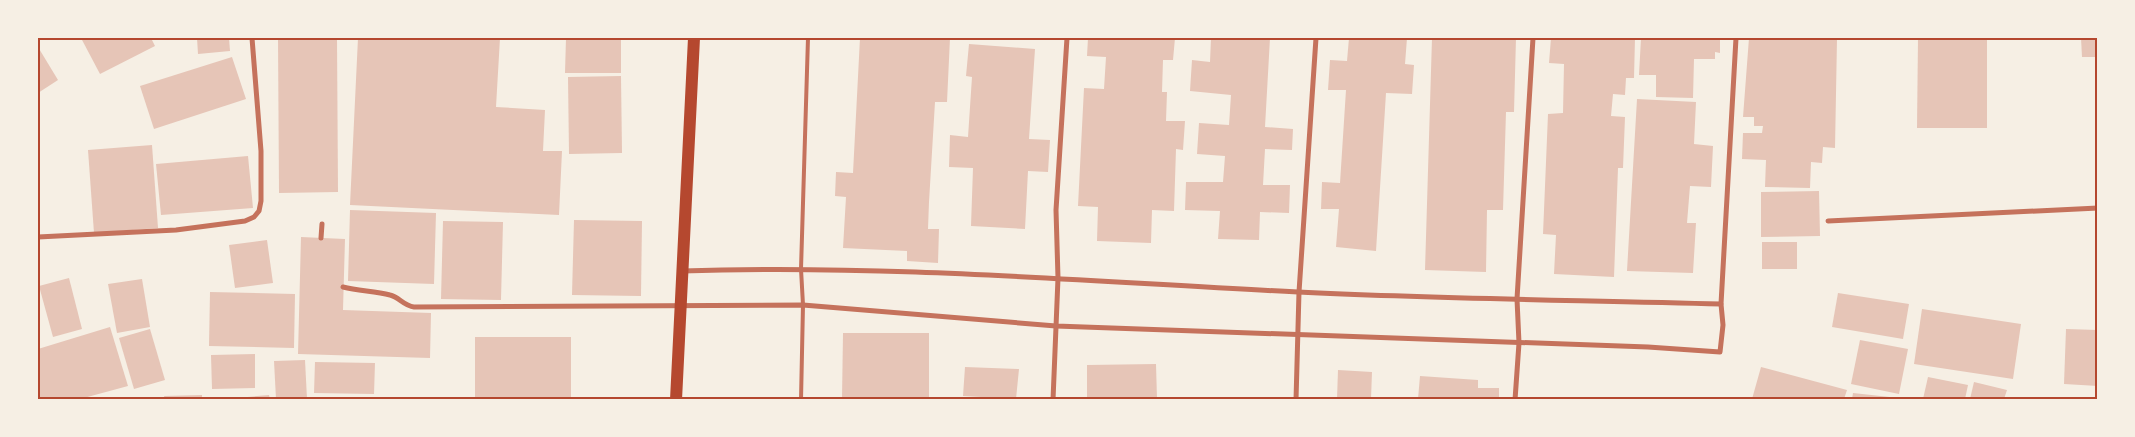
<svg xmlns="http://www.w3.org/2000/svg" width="2135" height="437" font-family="Rubik,sans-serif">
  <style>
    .building { fill: #e6c5b7 }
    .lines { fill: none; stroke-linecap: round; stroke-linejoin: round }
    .service { stroke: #c5725c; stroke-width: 4 }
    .minor { stroke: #c5725c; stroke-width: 5 }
    .primary { stroke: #b5482f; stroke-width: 12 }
    .neatline { fill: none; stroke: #b5482f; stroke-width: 2 }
  </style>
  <rect width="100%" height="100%" fill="#f6efe4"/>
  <g class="building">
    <path d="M81,38H151L155,46L100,74Z"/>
    <path d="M197,38H229L230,51L198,54Z"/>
    <path d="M278,38H337L338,192L279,193Z"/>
    <path d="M358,38H500L496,107L545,110L543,151H562L559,215L350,205Z"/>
    <path d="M566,38H621V73H565Z"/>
    <path d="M860,38H950L947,102H935L929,202L928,229H939L938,263L907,261V251L843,248L846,197L835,196L836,172L853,173Z"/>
    <path d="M1088,38H1175L1173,60H1163L1162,92H1167L1166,121H1185L1183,150L1176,149L1174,211L1152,210L1151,243L1097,241L1098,207L1078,206L1084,88L1104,89L1106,57L1087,56Z"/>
    <path d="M1211,38H1270L1265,127L1293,129L1292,150L1265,149L1263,185H1290L1289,213L1260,212L1259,240L1218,239L1220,211L1185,210L1186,182H1223L1225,156L1197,154L1199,123L1229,125L1231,95L1190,91L1192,60L1210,62Z"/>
    <path d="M1349,38H1407L1405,64L1414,65L1412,94L1386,93L1376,251L1336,247L1339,209H1321L1322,182L1340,183L1346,90H1328L1330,60L1347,61Z"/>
    <path d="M1432,38H1516L1514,112H1506L1503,210H1487L1486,272L1425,270Z"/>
    <path d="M1551,38H1635L1634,78H1626L1625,95L1613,94L1611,116L1625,117L1623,168H1618L1614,277L1554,274L1556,235L1543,234L1548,114L1563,113L1564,64L1549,63Z"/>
    <path d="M1641,38H1720V53L1715,52V59H1694L1693,98L1656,97V75H1639Z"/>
    <path d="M1749,38H1822L1837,39L1835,148L1823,147L1822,163L1811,162L1810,188L1765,187L1766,160L1742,159L1743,133H1762L1763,126H1754V117H1743Z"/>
    <path d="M1918,38H1987V128H1917Z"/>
    <path d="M2081,38H2098V57H2082Z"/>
    <path d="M969,44L1035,49L1029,139L1050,140L1048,172L1028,171L1025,229L971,226L973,168L949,167L950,135L968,137L972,77L966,76Z"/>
    <path d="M38,47L58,80L38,93Z"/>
    <path d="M232,57L246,99L154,129L140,86Z"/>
    <path d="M2095,62H2098V125H2096Z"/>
    <path d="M621,76L622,153L569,154L568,77Z"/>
    <path d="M1637,99L1696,102L1694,144L1713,146L1711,187L1690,186L1687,223H1696L1693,273L1627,271Z"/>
    <path d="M152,145L158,228L94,233L88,150Z"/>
    <path d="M248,156L253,208L161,215L156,164Z"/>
    <path d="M1819,191L1820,236L1761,237V192Z"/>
    <path d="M350,210L436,213L434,284L348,281Z"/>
    <path d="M574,220L642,221L641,296L572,295Z"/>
    <path d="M443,221L503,222L501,300L441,299Z"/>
    <path d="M301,237L345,239L343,310L431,313L430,358L298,354Z"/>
    <path d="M267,240L273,283L235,288L229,245Z"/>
    <rect x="1762" y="242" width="35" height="27"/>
    <path d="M69,278L82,329L53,337L39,286Z"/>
    <path d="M142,279L150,327L117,333L108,284Z"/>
    <path d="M210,292L295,294L294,348L209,346Z"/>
    <path d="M1838,293L1909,304L1903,339L1832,327Z"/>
    <path d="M1922,309L2021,324L2013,379L1914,364Z"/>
    <path d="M110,327L128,386L80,399H38V349Z"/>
    <path d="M150,329L165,380L134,389L119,338Z"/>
    <path d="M2066,329L2098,330V386L2064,384Z"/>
    <path d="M843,333H929V399H842Z"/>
    <rect x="475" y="337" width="96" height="62"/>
    <path d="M1860,340L1908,349L1899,394L1851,384Z"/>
    <path d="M255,354V388L212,389L211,355Z"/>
    <path d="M305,360L307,399H276L274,361Z"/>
    <path d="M315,362L375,363L374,394L314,393Z"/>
    <path d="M1156,364L1157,399H1087V365Z"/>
    <path d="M965,367L1019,369L1016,399H981V397L963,396Z"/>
    <path d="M1761,367L1847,390L1844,399H1752Z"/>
    <path d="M1338,370L1372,372L1371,399H1337Z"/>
    <path d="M1420,376L1478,380V388H1499V399H1418Z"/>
    <path d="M1928,377L1968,385L1965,399H1923Z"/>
    <path d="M1974,382L2007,390L2004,399H1970Z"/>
    <path d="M1853,393L1899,398V399H1852Z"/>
    <path d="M202,395V399H165L164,396Z"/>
    <path d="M269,395L270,399H237L236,398Z"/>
  </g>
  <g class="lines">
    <path class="service" d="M801,400L803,305L801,269L808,38"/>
    <g class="minor">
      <path d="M1828,221L2098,208"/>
      <path d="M38,237L176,230L245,221L254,217L259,211L261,201V151L252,38"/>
      <path d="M321,238L322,224"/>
      <path d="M682,271C887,264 1093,282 1298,292C1439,299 1580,300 1721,304"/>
      <path d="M343,287C359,291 375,291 390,295C399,297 404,306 414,307L803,305L1056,326L1648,347L1720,352L1723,325L1721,304L1736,38"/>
      <path d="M1053,400L1058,278L1056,210L1067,38"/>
      <path d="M1296,400L1299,292L1316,38"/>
      <path d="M1515,400L1519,343L1517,299L1533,38"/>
    </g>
    <path class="primary" d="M676,400L694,38"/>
  </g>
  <rect width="2135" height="437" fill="none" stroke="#f6efe4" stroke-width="78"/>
  <rect x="39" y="39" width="2057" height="359" class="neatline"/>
</svg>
